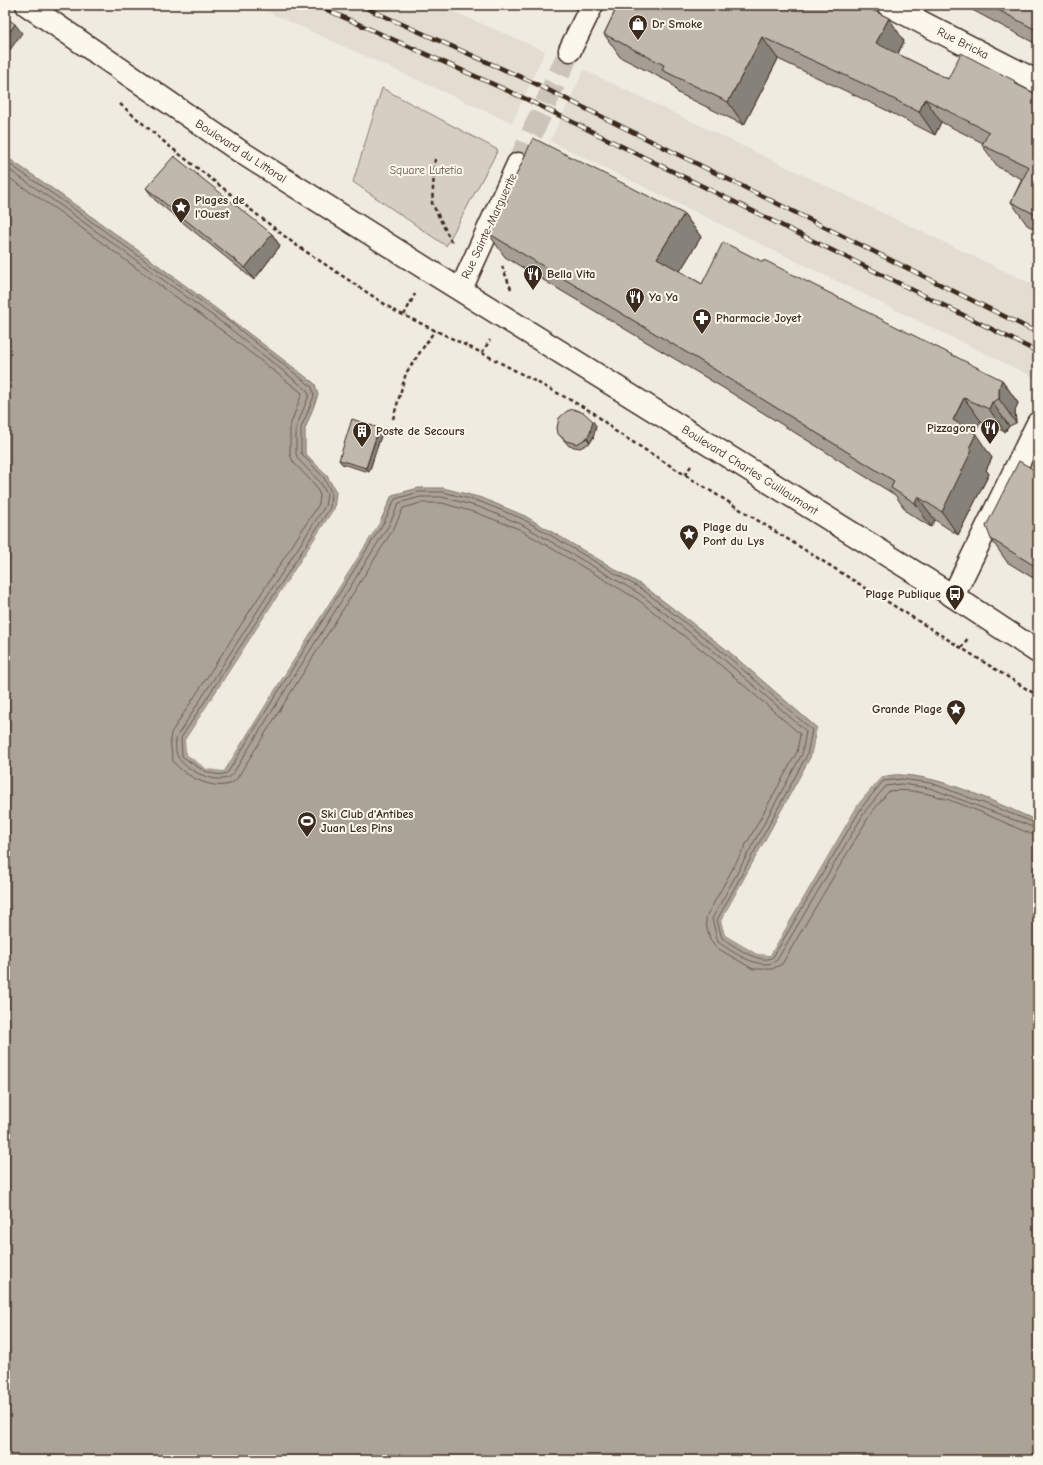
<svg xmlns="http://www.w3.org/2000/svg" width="1043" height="1465" font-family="'Comic Neue',sans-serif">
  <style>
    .built { fill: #e2dcd1 }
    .green { fill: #d5cec3; stroke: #887c70 }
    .water { fill: #aca397; stroke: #7f7367 }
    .pier { fill: #f0ebe0 }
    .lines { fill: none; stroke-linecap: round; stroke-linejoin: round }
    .shore { stroke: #685a4e; stroke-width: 1 }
    .minor-tunnel { stroke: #ccc4b9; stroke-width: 22; stroke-dasharray: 22 11; stroke-linecap: butt }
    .minor-casing { stroke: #3b2a1e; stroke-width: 25 }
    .major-casing { stroke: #3b2a1e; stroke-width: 25 }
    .path { stroke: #3b2a1e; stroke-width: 2.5; stroke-dasharray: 4 3; stroke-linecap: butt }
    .minor { stroke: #fbf7ec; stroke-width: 22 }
    .major { stroke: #fbf7ec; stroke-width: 22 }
    .rail-casing { stroke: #3b2a1e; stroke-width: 4.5 }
    .rail { stroke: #fbf7ec; stroke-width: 3; stroke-dasharray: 9; stroke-linecap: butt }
    .wall { fill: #a59e95; stroke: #3b2a1e }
    .shaded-wall { fill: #868179; stroke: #3b2a1e }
    .building { fill: #c0b8ad; stroke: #3b2a1e }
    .labels { text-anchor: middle; stroke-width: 4; stroke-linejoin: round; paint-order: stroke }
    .poi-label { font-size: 12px; font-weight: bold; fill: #3b2a1e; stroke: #fbf7ec; text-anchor: start }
    .street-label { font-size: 12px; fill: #3b2a1e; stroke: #fbf7ec }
    .park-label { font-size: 12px; fill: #625347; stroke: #fbf7ec }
  </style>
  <rect width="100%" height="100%" fill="#f0ebe0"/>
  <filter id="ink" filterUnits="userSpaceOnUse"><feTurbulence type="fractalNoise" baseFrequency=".025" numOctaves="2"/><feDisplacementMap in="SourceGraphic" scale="8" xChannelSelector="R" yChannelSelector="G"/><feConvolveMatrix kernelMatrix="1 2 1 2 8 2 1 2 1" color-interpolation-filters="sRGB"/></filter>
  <g filter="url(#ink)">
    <g class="built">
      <path d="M253,5H438L545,51L512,123Z"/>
      <path d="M584,70L1038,287V368L1033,377L550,141Z"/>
    </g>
    <path class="green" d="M382,88L498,150L446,246L353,182Z"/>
    <path class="water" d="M5,156C111,228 213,306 315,384L318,395L305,429V453L327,476L336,492L334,509L185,740L186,754L207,768L224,771L381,520L392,495L419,488H443L482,498L525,516L645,587L727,650L817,728L811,756L721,921L725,935L757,954L770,955L858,804L881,777C888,776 895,774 902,775C946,777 998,804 1038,821V1460H5Z"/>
    <g class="pier">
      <path d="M334,509L335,510L187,740L188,753L208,767L223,769L379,519L381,520L224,771L207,769L186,754L185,740Z"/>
      <path d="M817,728L819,729L813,757L723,922L726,934L758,952L769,953L857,803L880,776L881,777L858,804L770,955L757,954L725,935L721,921L811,757Z"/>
    </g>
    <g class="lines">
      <g class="shore">
        <path d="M5,161L63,201L231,323L312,387L314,396L301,428V453L324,478L331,492L330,508L181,738L182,756C192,764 216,781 228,772L384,522L395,499L419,492H443L481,502L523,519L643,590L724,653L812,730L807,755L717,920L722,938C733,945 761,966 773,957L862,807L883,781L901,779L931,783L1038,824"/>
        <path d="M5,167L60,205L228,327L307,390L309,395L296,428V454L298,459L320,482L327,494L325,506L177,736C175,741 175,752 178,757C184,770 220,787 232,775L389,525L399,503L420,497H442L479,507L521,524L640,594L721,657L806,731L802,754L712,919L718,942C731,951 762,973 777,960L866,810L886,786L901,784L930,788L1038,829"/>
        <path d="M5,175L57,210L224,332L302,393L290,426V455L294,463L315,485L320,495L319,504L171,733L170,741L173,761C183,776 220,795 236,780L394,528L403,508L421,503H442L477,513L519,529L637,599L717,662L800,734L797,752L706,917V924L710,939L717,948L753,969H772L782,964L871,813L889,791C931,785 992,818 1031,834L1038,835"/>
      </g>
      <path class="minor-tunnel" d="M518,164L570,50"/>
      <g class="minor-casing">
        <g id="minor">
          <path d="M888,5L1038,82"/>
          <path d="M570,50L592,5"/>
          <path d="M461,289L518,164"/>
          <path d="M953,596L1038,423"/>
        </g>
      </g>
      <g class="major-casing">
        <path id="major" d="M27,5L241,152L428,270L953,596L1038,652"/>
      </g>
      <g class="path">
        <path d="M120,104L169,146L296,245L395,311L482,353L563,396L594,413L615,431L1038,696"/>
        <path d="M435,159L432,203L452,243"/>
        <path d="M502,266L511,289"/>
        <path d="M404,315L415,294"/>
        <path d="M482,353L490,340"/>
        <path d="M393,419L406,373L435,330"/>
        <path d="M685,475L691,466"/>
        <path d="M961,648L968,638"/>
      </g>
      <use href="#minor" class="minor"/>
      <use href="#major" class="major"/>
      <g class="rail-casing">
        <g id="rail">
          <path d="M316,5L526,99L1038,352"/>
          <path d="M359,5L532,82L1038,333"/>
        </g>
      </g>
      <use href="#rail" class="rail"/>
    </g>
    <g class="wall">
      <path d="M618,5L904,41L898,54L948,79L1018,85L1038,95V231L1027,225L1011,202L1022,179L998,167L982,145L983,143L941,122L935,135L884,109L778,59L744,125L678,93L671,83L620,57L604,34Z"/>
      <path d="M963,5H1038V45Z"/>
      <path d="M146,188L272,234L280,246L254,280L155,200Z"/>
      <path d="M684,214L701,237L680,271L702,284L1002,380L1018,403L1015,411L1016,423L1009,426L1005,432L981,421L974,433L992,458L986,470L989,474L958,535L935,520L931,527L907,512L895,495L725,389L505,257L488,233Z"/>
      <path d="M1038,422V435L1034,429Z"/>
      <path d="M596,426L593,438L590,443L580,448L569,446L562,438L558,434Z"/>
      <path d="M379,428L382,433L369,472L342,464L339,460Z"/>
      <path d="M1038,472V581L1007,562L991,539Z"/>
    </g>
    <g class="shaded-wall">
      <path d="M889,18L904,41L892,65L876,43Z"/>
      <path d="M15,24L22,33L5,57V39Z"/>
      <path d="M762,37L778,59L744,125L728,102Z"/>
      <path d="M925,99L941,122L935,135L919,112Z"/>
      <path d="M684,214L701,237L674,281L657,258Z"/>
      <path d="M272,234L280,246L254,280L245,268Z"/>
      <path d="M1002,380L1018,403L1015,411L1016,423L999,399V388Z"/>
      <path d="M964,398L981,421L969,444L953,420Z"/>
      <path d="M992,402L1009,426L1005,432L989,409Z"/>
      <path d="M593,421L596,426L593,438L590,443L587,438Z"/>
      <path d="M379,428L382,433L369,472L366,468Z"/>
      <path d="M976,434L992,458L986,470L989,474L958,535L942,512L969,448Z"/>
      <path d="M918,497L935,520L931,527L915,503Z"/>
    </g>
    <g class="building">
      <path d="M618,5H862L889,18L876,43L948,79L961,53L1015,81L1014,83L1038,95V216L1011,202L1029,167L982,145L989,132L925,99L919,112L868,86L762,37L728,102L662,70L664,65L604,34Z"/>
      <path d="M989,5H1038V31Z"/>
      <path d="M5,17L15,24L5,39Z"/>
      <path d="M533,138L684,214L657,258L702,284L723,242L763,262L764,260L1002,380L999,388V399L992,402L989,409L964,398L953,420L976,434L969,448L972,450L942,512L918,497L915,503L891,488L894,481L709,366L488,233L507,201L508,193Z"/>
      <path d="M174,156L272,234L245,268L146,188Z"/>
      <path d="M573,409L584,413L593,421L590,433L587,438L577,444L566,441L558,434L557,428L559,418L567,411Z"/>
      <path d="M352,419L379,428L366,468L339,460Z"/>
      <path d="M1038,422V431L1034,429Z"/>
      <path d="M1019,461L1038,472V568L991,539L986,526Z"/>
    </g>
  </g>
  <defs>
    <g id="shop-pin" transform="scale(1)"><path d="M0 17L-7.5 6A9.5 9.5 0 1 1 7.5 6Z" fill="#3b2a1e" stroke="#fbf7ec"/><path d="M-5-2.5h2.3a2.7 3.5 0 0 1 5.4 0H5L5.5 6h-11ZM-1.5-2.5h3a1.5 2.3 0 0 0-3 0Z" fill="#fff"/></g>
    <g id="sight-pin" transform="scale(1)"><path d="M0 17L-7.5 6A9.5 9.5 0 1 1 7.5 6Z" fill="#3b2a1e" stroke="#fbf7ec"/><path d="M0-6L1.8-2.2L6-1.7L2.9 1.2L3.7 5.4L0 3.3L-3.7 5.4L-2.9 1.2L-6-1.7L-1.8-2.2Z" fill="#fff"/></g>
    <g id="restaurant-pin" transform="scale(1)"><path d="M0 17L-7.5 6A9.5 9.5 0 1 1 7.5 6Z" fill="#3b2a1e" stroke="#fbf7ec"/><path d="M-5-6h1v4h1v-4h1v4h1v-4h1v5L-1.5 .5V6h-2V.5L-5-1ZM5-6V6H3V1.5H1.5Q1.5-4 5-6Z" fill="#fff"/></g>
    <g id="pharmacy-pin" transform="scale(1)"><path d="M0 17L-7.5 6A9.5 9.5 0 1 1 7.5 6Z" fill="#3b2a1e" stroke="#fbf7ec"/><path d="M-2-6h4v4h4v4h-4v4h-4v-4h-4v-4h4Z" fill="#fff"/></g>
    <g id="building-pin" transform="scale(1)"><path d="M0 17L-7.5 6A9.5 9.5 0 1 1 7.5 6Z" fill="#3b2a1e" stroke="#fbf7ec"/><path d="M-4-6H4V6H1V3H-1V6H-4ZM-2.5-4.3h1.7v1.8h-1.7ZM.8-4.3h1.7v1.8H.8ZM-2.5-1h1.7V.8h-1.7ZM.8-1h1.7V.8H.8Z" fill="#fff"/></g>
    <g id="bus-pin" transform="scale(1)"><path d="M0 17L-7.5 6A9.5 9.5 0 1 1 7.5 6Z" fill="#3b2a1e" stroke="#fbf7ec"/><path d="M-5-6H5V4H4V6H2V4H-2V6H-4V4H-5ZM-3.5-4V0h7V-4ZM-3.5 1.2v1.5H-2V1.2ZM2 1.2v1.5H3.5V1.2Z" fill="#fff"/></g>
    <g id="stadium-pin" transform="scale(1)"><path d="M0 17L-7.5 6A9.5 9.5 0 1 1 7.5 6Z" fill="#3b2a1e" stroke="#fbf7ec"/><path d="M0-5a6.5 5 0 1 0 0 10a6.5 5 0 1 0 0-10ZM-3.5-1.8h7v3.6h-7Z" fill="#fff"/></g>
  </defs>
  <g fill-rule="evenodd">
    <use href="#shop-pin" x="638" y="24"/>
    <use href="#sight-pin" x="181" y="207"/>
    <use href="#restaurant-pin" x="533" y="274"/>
    <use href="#restaurant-pin" x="635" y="297"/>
    <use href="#pharmacy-pin" x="702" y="318"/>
    <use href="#restaurant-pin" x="990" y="428"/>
    <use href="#building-pin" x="362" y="431"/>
    <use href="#sight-pin" x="689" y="534"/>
    <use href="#bus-pin" x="955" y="594"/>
    <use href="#sight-pin" x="956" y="709"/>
    <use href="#stadium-pin" x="307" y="821"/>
  </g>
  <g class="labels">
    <g class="poi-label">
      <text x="652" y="28">Dr Smoke</text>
      <text x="195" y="204">Plages de<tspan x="195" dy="14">l'Ouest</tspan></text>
      <text x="547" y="278">Bella Vita</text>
      <text x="649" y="301">Ya Ya</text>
      <text x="716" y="322">Pharmacie Joyet</text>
      <text x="976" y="432" text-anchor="end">Pizzagora</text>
      <text x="376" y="435">Poste de Secours</text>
      <text x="703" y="531">Plage du<tspan x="703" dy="14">Pont du Lys</tspan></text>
      <text x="941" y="598" text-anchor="end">Plage Publique</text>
      <text x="942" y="713" text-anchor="end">Grande Plage</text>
      <text x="321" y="818">Ski Club d'Antibes<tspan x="321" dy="14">Juan Les Pins</tspan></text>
    </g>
    <g class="street-label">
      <text transform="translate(963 43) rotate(27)" y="4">Rue Bricka</text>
      <text transform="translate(241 151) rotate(33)" y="4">Boulevard du Littoral</text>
      <text transform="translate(489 226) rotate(-65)" y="4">Rue Sainte-Marguerite</text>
      <text transform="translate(750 470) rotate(32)" y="4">Boulevard Charles Guillaumont</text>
    </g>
    <g class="park-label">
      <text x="426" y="174">Square Lutetia</text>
    </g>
  </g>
  <rect width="1043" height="1465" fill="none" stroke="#fbf7ec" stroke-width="20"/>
  <rect x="10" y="10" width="1023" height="1445" fill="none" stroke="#3b2a1e" stroke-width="1.5" filter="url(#ink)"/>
</svg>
